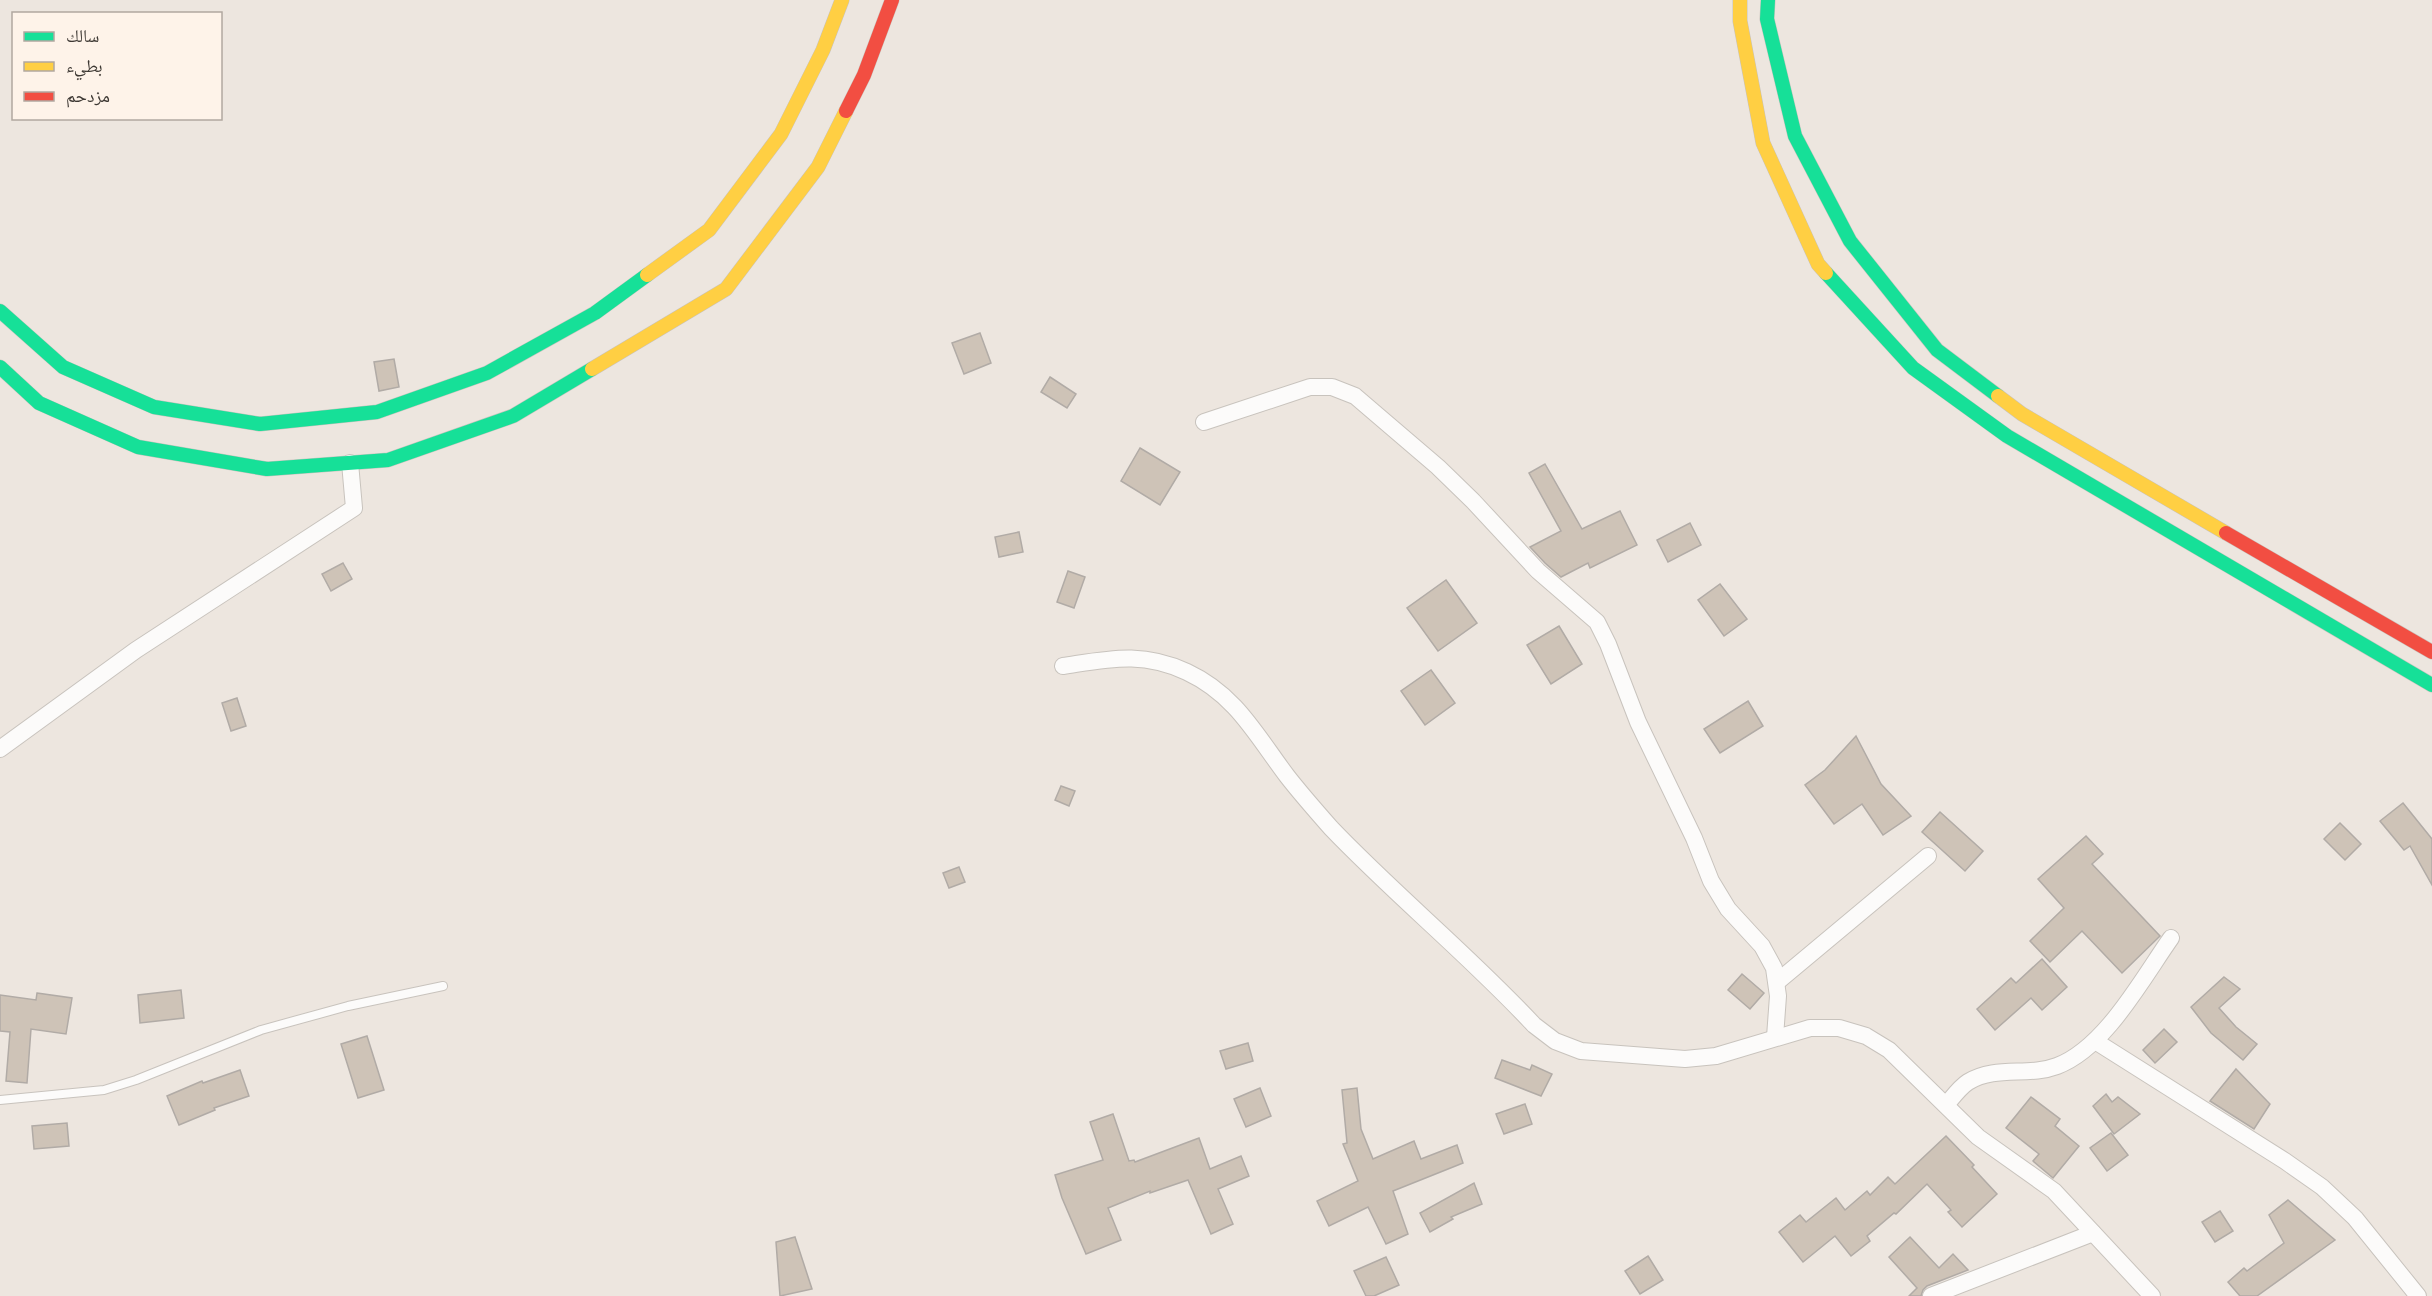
<svg xmlns="http://www.w3.org/2000/svg" width="2432" height="1296" font-family="'Varela Round','Noto Naskh Arabic',sans-serif">
  <style>
    .building { fill: #cec3b7; stroke: #b1aba6; stroke-width: 1.5 }
    .lines { fill: none; stroke-linecap: round; stroke-linejoin: round }
    .lane-casing { stroke: #c8c3bd; stroke-width: 10 }
    .street-casing { stroke: #c8c3bd; stroke-width: 18 }
    .fast-casing { stroke: #c8c3bd; stroke-width: 15 }
    .slow-casing { stroke: #c8c3bd; stroke-width: 15 }
    .jam-casing { stroke: #c8c3bd; stroke-width: 15 }
    .lane { stroke: #fcfbfa; stroke-width: 8 }
    .street { stroke: #fcfbfa; stroke-width: 16 }
    .fast { stroke: #16e098; stroke-width: 14 }
    .slow { stroke: #ffcf43; stroke-width: 14 }
    .jam { stroke: #f24e42; stroke-width: 14 }
  </style>
  <rect width="100%" height="100%" fill="#ede6df"/>
  <g class="building">
    <path d="M980,333L991,363L964,374L952,343Z"/>
    <path d="M394,359L399,387L379,391L374,362Z"/>
    <path d="M1050,377L1076,394L1067,408L1041,392Z"/>
    <path d="M1140,448L1180,472L1160,505L1121,481Z"/>
    <path d="M1545,464L1582,529L1620,511L1637,545L1590,568L1588,563L1561,577L1545,563L1530,547L1561,531L1529,473Z"/>
    <path d="M1690,523L1701,545L1668,562L1657,540Z"/>
    <path d="M1019,532L1023,552L999,557L995,537Z"/>
    <path d="M343,563L352,579L331,591L322,574Z"/>
    <path d="M1068,571L1085,577L1074,608L1057,602Z"/>
    <path d="M1446,580L1477,623L1438,651L1407,608Z"/>
    <path d="M1720,584L1747,619L1724,636L1698,600Z"/>
    <path d="M1559,626L1582,664L1551,684L1527,645Z"/>
    <path d="M1431,670L1455,703L1425,725L1401,691Z"/>
    <path d="M237,698L246,726L231,731L222,703Z"/>
    <path d="M1748,701L1763,726L1720,753L1704,729Z"/>
    <path d="M1856,736L1881,784L1911,816L1883,835L1862,804L1834,824L1805,785L1825,770Z"/>
    <path d="M1061,786L1075,791L1069,806L1055,800Z"/>
    <path d="M2403,803L2432,839V885L2410,846L2404,850L2380,821Z"/>
    <path d="M1940,812L1983,851L1965,871L1922,832Z"/>
    <path d="M2340,823L2361,844L2345,860L2324,839Z"/>
    <path d="M2086,836L2103,854L2092,864L2160,936L2122,973L2082,931L2050,962L2030,941L2064,908L2038,879Z"/>
    <path d="M959,867L965,882L949,888L943,873Z"/>
    <path d="M2042,959L2067,987L2042,1010L2031,998L1995,1030L1977,1009L2011,978L2016,983Z"/>
    <path d="M1742,974L1764,993L1750,1009L1728,990Z"/>
    <path d="M2224,977L2240,989L2219,1008L2236,1027L2257,1044L2243,1060L2211,1033L2191,1007Z"/>
    <path d="M181,990L184,1018L140,1023L138,995Z"/>
    <path d="M37,993L72,998L66,1034L31,1029L27,1083L6,1081L10,1032L0,1031V995L36,1000Z"/>
    <path d="M2164,1029L2177,1042L2155,1063L2143,1050Z"/>
    <path d="M367,1036L384,1090L358,1098L341,1044Z"/>
    <path d="M1248,1043L1253,1061L1226,1069L1220,1051Z"/>
    <path d="M1502,1060L1530,1070L1532,1065L1552,1074L1541,1096L1495,1078Z"/>
    <path d="M2236,1069L2270,1104L2254,1129L2210,1101Z"/>
    <path d="M240,1070L249,1096L214,1108L215,1110L179,1125L167,1096L202,1081L203,1083Z"/>
    <path d="M1260,1088L1271,1116L1246,1127L1234,1099Z"/>
    <path d="M1357,1088L1361,1129L1373,1159L1414,1141L1421,1159L1457,1145L1463,1163L1393,1191L1408,1234L1386,1244L1368,1207L1329,1226L1317,1201L1358,1181L1343,1144L1347,1143L1342,1090Z"/>
    <path d="M2106,1094L2112,1102L2118,1097L2140,1114L2114,1134L2093,1106Z"/>
    <path d="M2031,1097L2060,1119L2055,1126L2079,1146L2053,1178L2033,1161L2039,1154L2006,1128Z"/>
    <path d="M1525,1104L1532,1124L1504,1134L1496,1114Z"/>
    <path d="M1113,1114L1129,1161L1134,1160L1135,1162L1199,1138L1210,1169L1241,1156L1249,1176L1218,1189L1233,1224L1211,1234L1188,1180L1150,1193V1191L1108,1208L1121,1240L1086,1254L1062,1198L1055,1175L1103,1160L1090,1122Z"/>
    <path d="M67,1123L69,1146L34,1149L32,1126Z"/>
    <path d="M2111,1133L2128,1155L2107,1171L2090,1148Z"/>
    <path d="M1946,1136L1974,1165L1972,1167L1997,1194L1962,1227L1948,1212L1951,1210L1927,1184L1896,1214L1894,1213L1867,1236L1870,1241L1851,1256L1835,1236L1803,1262L1779,1232L1800,1215L1806,1222L1836,1198L1845,1210L1867,1191L1870,1195L1888,1177L1895,1184Z"/>
    <path d="M1474,1183L1482,1204L1451,1217L1453,1219L1430,1232L1420,1213Z"/>
    <path d="M2288,1200L2335,1240L2257,1296H2240L2228,1282L2244,1268L2247,1271L2284,1243L2269,1215Z"/>
    <path d="M2220,1211L2233,1231L2215,1242L2202,1222Z"/>
    <path d="M795,1237L812,1289L780,1296L776,1242Z"/>
    <path d="M1910,1237L1939,1268L1953,1254L1968,1270L1927,1286L1923,1290L1921,1296H1909L1917,1288L1889,1257Z"/>
    <path d="M1648,1256L1663,1280L1640,1294L1625,1271Z"/>
    <path d="M1386,1257L1399,1285L1374,1296H1366L1354,1271Z"/>
  </g>
  <g class="lines">
    <g class="lane-casing">
      <path id="lane" d="M0,1100L104,1090L136,1080L261,1030L348,1006L443,986"/>
    </g>
    <g class="street-casing">
      <g id="street">
        <path d="M1204,422L1310,387H1332L1355,396L1438,467L1473,501L1538,571L1597,622L1608,644L1638,722L1694,838L1711,881L1728,909L1762,946L1774,968L1778,996L1775,1037"/>
        <path d="M1063,666C1110,659 1142,651 1187,672C1236,695 1256,735 1287,776C1301,794 1316,811 1331,828C1396,896 1470,956 1534,1025L1555,1041L1581,1051L1685,1059L1716,1056L1810,1028H1839L1866,1036L1889,1050L1978,1137L2054,1191L2152,1296"/>
        <path d="M0,749L136,650L354,508L350,463"/>
        <path d="M1777,982L1928,856"/>
        <path d="M2095,1041L2285,1161L2322,1187L2355,1218L2418,1296"/>
        <path d="M1946,1105C1952,1098 1960,1087 1968,1082C1996,1065 2028,1077 2057,1066C2105,1048 2142,979 2171,938"/>
        <path d="M1931,1296L2093,1233"/>
      </g>
    </g>
    <g class="fast-casing">
      <g id="fast">
        <path d="M1768,0L1767,19L1795,136L1850,241L1937,350L1998,396"/>
        <path d="M1826,273L1913,368L2007,436L2432,685"/>
        <path d="M0,311L63,367L154,407L260,424L377,412L487,373L595,313L647,275"/>
        <path d="M0,367L39,403L138,447L267,469L388,460L513,416L592,369"/>
      </g>
    </g>
    <g class="slow-casing">
      <g id="slow">
        <path d="M1740,0V21L1763,143L1818,264L1826,273"/>
        <path d="M647,275L709,230L781,134L823,50L842,0"/>
        <path d="M592,369L726,289L818,167L846,111"/>
        <path d="M1998,396L2022,414L2226,533"/>
      </g>
    </g>
    <g class="jam-casing">
      <g id="jam">
        <path d="M846,111L864,75L892,0"/>
        <path d="M2226,533L2432,652"/>
      </g>
    </g>
    <use href="#lane" class="lane"/>
    <use href="#street" class="street"/>
    <use href="#fast" class="fast"/>
    <use href="#slow" class="slow"/>
    <use href="#jam" class="jam"/>
  </g>
  <rect x="12" y="12" width="210" height="108" fill="#fef3e9" stroke="#b1a8a0" stroke-width="1.5"/>
  <rect x="24" y="32" width="30" height="9" fill="#16e098" stroke="#b1a8a0" stroke-width="1.5"/>
  <text x="66" y="42" font-size="18" fill="#3d3833">سالك</text>
  <rect x="24" y="62" width="30" height="9" fill="#ffcf43" stroke="#b1a8a0" stroke-width="1.5"/>
  <text x="66" y="72" font-size="18" fill="#3d3833">بطيء</text>
  <rect x="24" y="92" width="30" height="9" fill="#f24e42" stroke="#b1a8a0" stroke-width="1.5"/>
  <text x="66" y="102" font-size="18" fill="#3d3833">مزدحم</text>
</svg>
